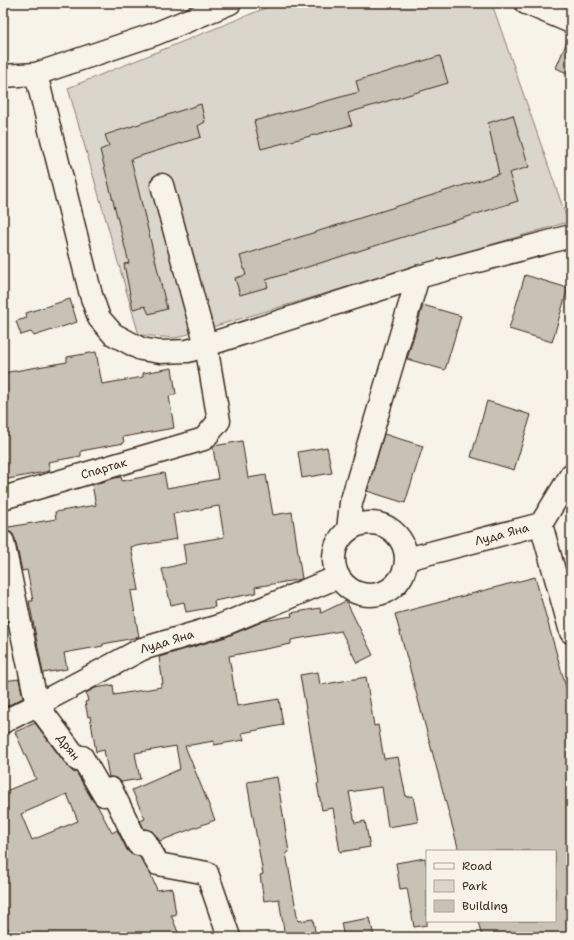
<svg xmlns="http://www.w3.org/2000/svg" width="574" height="940" font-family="'Shantell Sans',sans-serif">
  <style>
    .green { fill: #dbd6cb; stroke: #8b8074 }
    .building { fill: #c8c1b6; stroke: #3b2a1e; fill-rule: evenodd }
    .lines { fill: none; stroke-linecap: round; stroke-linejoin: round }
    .minor-casing { stroke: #3b2a1e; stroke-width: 25 }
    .minor { stroke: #f7f3e8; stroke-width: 22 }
    .labels { text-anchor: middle; stroke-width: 4; stroke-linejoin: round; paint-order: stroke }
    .street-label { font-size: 12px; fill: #3b2a1e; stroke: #f7f3e8 }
  </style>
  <rect width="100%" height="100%" fill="#f7f3e8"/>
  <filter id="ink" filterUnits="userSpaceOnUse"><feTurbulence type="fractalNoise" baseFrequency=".025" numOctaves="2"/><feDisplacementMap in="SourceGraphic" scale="8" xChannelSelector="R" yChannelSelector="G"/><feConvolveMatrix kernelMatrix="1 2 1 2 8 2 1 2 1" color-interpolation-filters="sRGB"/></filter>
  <g filter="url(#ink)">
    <path class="green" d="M278,3L492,4L568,222L175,338L139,335L68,88Z"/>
    <g class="building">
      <path d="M570,34H571V75L556,68Z"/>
      <path d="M440,56L448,83L348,113L352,125L261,149L254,121L359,92L356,81Z"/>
      <path d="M201,104L205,122L198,126L201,137L131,159L167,309L149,314L145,306L133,309L124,264L129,263L100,150L109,146L105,135Z"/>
      <path d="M513,115L529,167L509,173L518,201L266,280L268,287L240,295L235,278L246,275L240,256L499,174L488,123Z"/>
      <path d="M525,275L568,288L552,342L509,329Z"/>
      <path d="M70,299L77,322L34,336L31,332L21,335L16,321L27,318L26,313Z"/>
      <path d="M423,305L461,316L445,370L407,359Z"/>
      <path d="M96,352L102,384L143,377V373L172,368L176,394L169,396L174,428L123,437L124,443L81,451V456L48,462L50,471L3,480V373L67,362V357Z"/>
      <path d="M487,401L531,415L514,470L471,457Z"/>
      <path d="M384,434L423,446L405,503L367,491Z"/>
      <path d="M242,441L248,478L266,475L273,515L292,512L302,579L255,587L256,593L214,601L215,607L186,612L184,602L171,605L162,569L186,563L183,544L224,537L219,506L173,514L177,539L131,547L139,590L131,591L139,637L103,644V646L64,653L67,669L43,673L29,601H33L27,570L22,571L15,539L13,534L7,530H3V528L56,519L55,512L96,505L92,485L115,478L121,477L122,481L164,473L167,488L218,479L213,448L214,446Z"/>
      <path d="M327,447L332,473L302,478L298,452Z"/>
      <path d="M535,577L571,705V937H482L478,921H555V851H459L395,614Z"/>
      <path d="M346,601L373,655L357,663L341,631L291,640V644L229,656L237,706L279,699L283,725L242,733L244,740L214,745V741L185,746L215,820L160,841L152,831L144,829L140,821L145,819L132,790L180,769L176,746L135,753L140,779L121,782L117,778L109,777L104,750L96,752L90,716L88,717L85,702L88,701L86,693L95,688L113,685L114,695L161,687V684H163L159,657L226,637L264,621L292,616L291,613L320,608L321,613Z"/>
      <path d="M318,672L320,685L366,677L374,726L378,725L384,759L398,757L406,797L413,796L418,822L388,827L382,787L349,792L355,823L365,821L370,847L340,852L333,808L322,810L317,784L319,783L300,675Z"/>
      <path d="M19,679L23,698L3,708V681Z"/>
      <path d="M35,723L68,767L74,773L76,772L93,801L97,805L112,833L117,830L127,850L131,854L139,856L150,873L157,890L172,888L176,915H171L180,937H12L3,918V792L36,779L15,732ZM67,794L78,821L32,840L21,814Z"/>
      <path d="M277,777L289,852L286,853L298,921L313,919L316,937H285L279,899L264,901L260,875L263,874L247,782Z"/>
      <path d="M425,858L427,868V925L414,927L407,888L400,889L396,863Z"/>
      <path d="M370,918L374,937H344L341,923Z"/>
    </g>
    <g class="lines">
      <g class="minor-casing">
        <g id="minor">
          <path d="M526,3L571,22"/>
          <path d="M36,74L91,295L99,318L113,334L141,349L160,352L188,351L418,277L571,236"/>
          <path d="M3,76L36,74L155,34L230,3"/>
          <path id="s1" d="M3,498L204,439L219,421L206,345L162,185"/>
          <circle cx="370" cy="559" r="36"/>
          <path d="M541,524L571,632"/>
          <path d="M348,530L351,503L418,277"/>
          <path id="s2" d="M3,542L37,705L78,760L82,757L104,795L111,789L138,844L145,841L158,864L207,873L229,937"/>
          <path id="s3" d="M407,559L541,524L571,475"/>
          <path id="s4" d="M3,722L37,705L142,649L222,625L338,577"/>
        </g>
      </g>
      <use href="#minor" class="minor"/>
    </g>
  </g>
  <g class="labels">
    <g class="street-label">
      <text dy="4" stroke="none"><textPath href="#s1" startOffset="105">Спартак</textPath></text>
      <text dy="4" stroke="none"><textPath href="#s3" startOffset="98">Луда Яна</textPath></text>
      <text dy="4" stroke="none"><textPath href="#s4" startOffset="183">Луда Яна</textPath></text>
      <text dy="4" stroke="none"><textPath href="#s2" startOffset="219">Дрян</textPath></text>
    </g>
  </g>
  <rect width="574" height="940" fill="none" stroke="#f7f3e8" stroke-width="16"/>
  <rect x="8" y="8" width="558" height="924" fill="none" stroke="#3b2a1e" stroke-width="1.5" filter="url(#ink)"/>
  <rect x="426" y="850" width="130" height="72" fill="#f7f3e8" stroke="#aca397"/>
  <rect x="434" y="863" width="20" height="6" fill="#f7f3e8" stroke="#aca397"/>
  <text x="462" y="870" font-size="12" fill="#3b2a1e">Road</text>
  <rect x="434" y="880" width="20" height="12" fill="#dbd6cb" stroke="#aca397"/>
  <text x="462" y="890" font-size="12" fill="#3b2a1e">Park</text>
  <rect x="434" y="900" width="20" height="12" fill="#c8c1b6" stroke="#aca397"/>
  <text x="462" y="910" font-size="12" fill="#3b2a1e">Building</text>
</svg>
